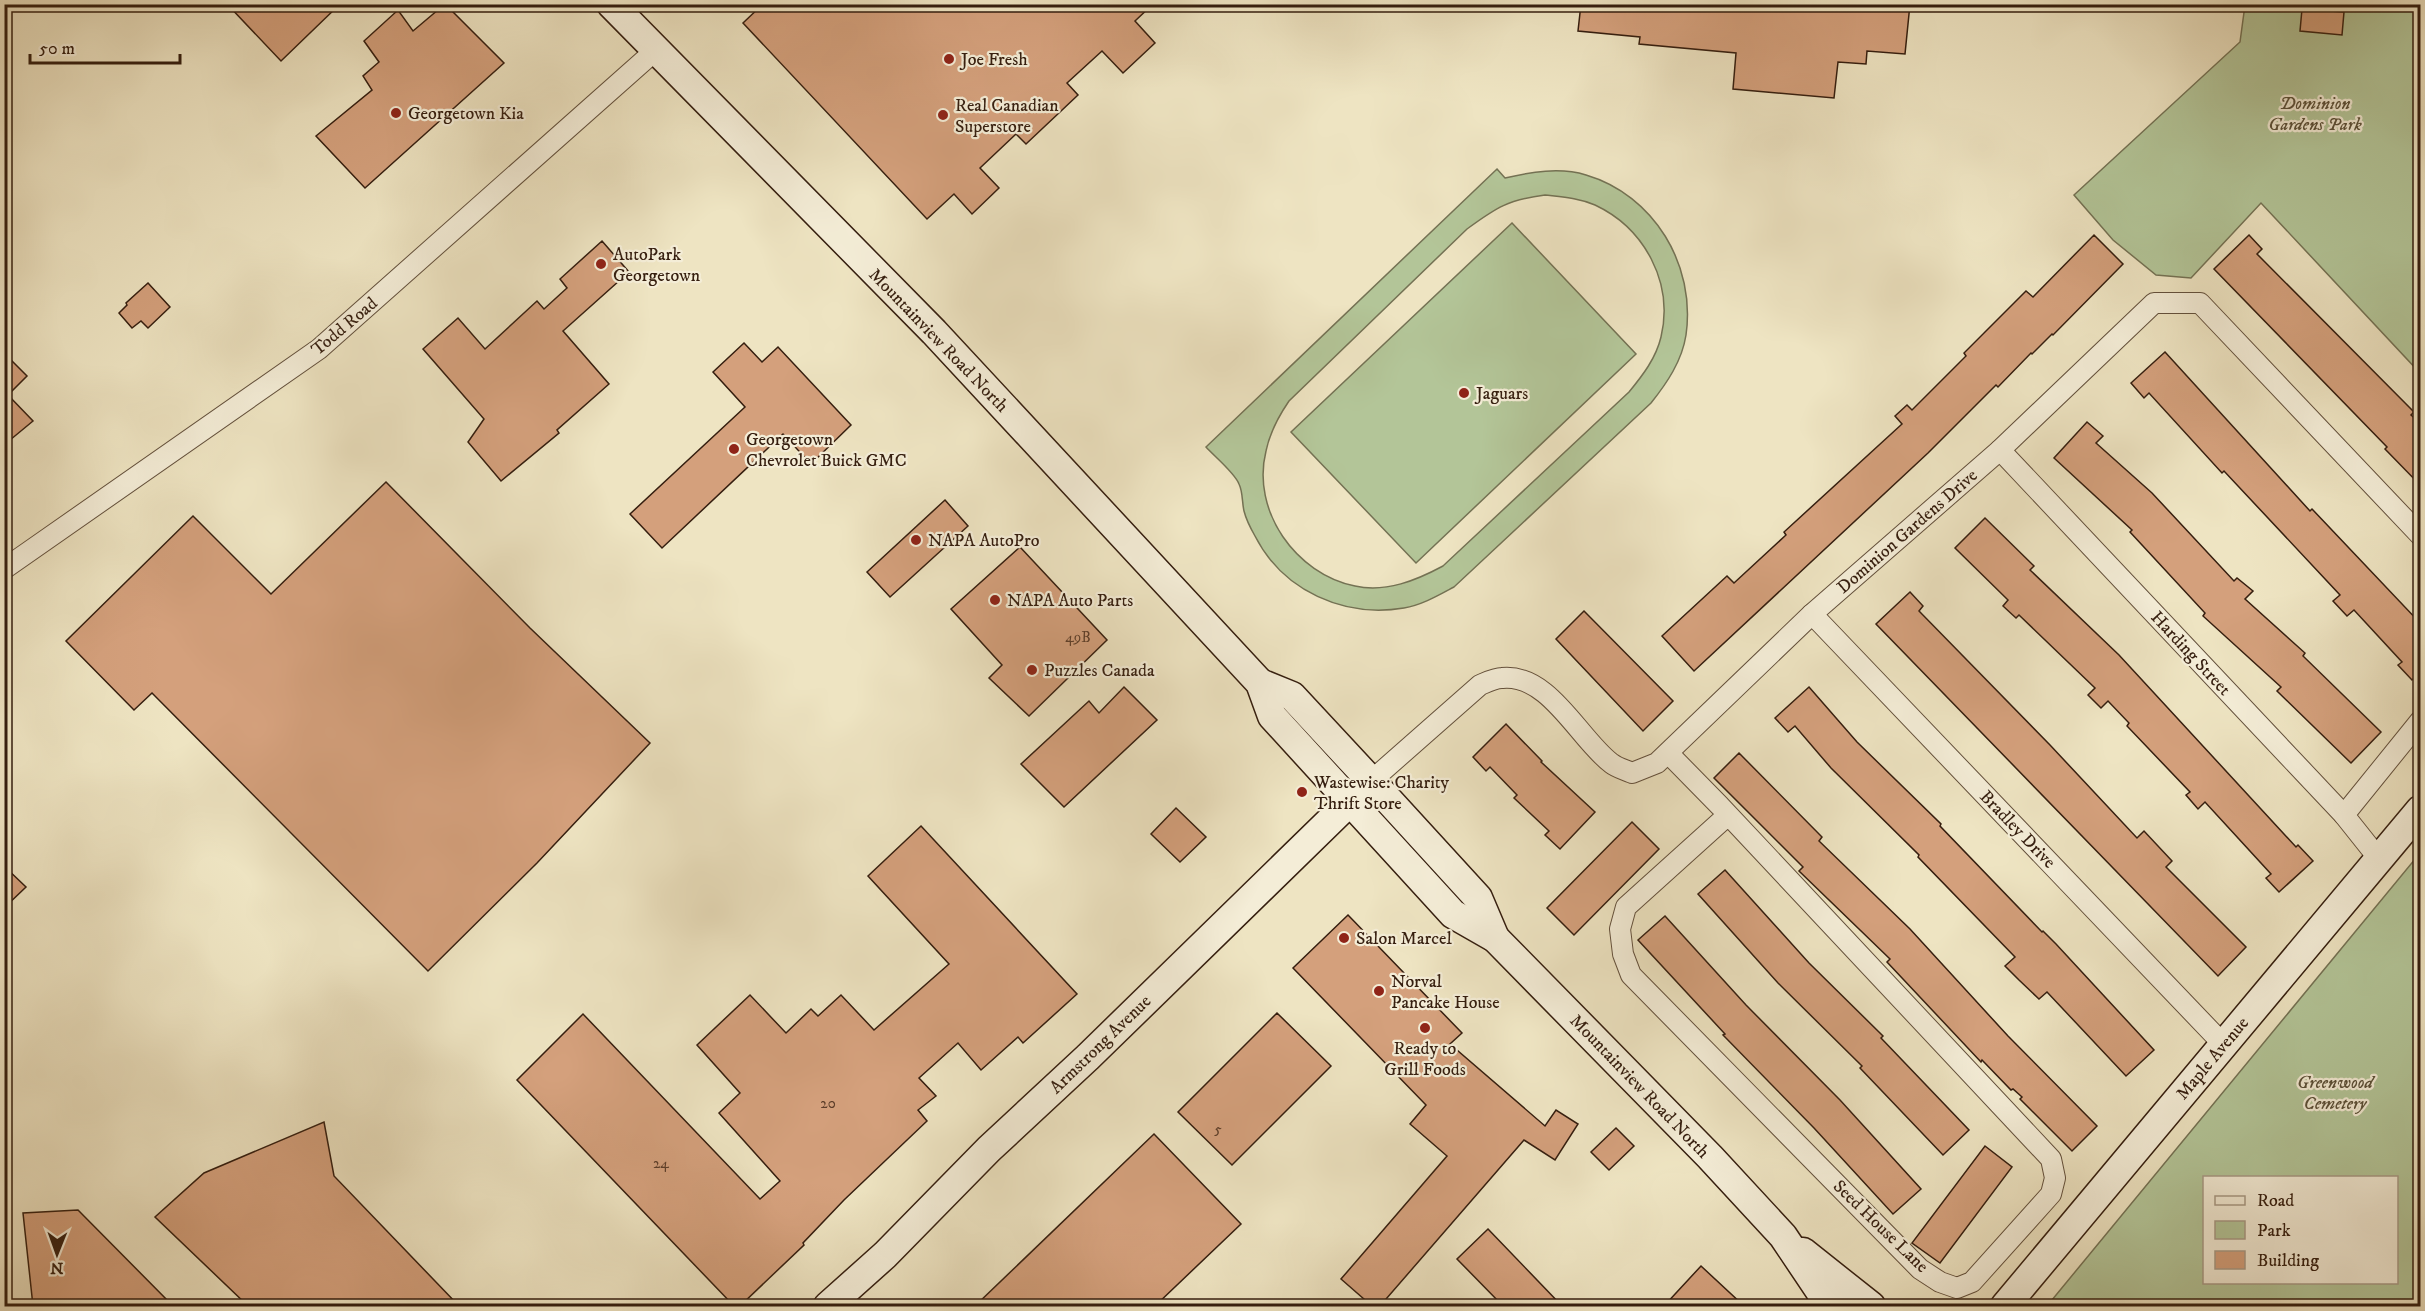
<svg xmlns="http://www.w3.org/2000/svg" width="2425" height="1311" font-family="'IM FELL DW Pica',serif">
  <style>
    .green { fill: #b3c598; stroke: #747254; stroke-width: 1.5; fill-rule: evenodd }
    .building { fill: #d4a07c; stroke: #351e0f; stroke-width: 1.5 }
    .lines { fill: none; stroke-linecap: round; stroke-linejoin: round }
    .street-casing { stroke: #63503c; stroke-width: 22 }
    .secondary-casing { stroke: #351e0f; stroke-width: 31 }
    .street { stroke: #f4edd7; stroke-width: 20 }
    .secondary { stroke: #f4edd7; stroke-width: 28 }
    .poi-dot { fill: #8f2418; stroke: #f4edd7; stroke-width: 2 }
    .labels { text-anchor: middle; stroke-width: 4.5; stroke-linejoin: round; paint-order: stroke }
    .number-label { font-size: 15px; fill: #5d3e2a }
    .poi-label { font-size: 18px; fill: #351e0f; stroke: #f4edd7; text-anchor: start }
    .park-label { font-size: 18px; font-style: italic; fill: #5b5038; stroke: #f4edd7 }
    .street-label { font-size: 18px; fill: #351e0f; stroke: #f4edd7 }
  </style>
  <rect width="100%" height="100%" fill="#eee4c2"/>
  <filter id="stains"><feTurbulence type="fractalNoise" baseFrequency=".00333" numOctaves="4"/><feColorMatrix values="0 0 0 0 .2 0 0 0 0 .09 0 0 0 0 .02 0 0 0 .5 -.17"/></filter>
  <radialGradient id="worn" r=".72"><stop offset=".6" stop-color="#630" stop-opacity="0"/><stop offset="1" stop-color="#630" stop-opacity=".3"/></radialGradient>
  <g class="green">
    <path d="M2245,5H2420V373L2261,203L2191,278L2156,275L2113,240L2074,195L2240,42Z"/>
    <path d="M1497,169L1505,178C1531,172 1560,167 1586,175C1654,195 1696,265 1686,335C1682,361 1667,383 1651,403L1454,587C1439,595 1422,605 1404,608C1344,618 1283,591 1255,536C1251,529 1246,519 1244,511C1242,503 1243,492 1239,484C1235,473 1214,456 1206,447ZM1545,195C1562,197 1579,198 1595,205C1644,228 1674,282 1661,337C1656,358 1643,375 1629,392L1443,566C1417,580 1386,593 1355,586C1296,574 1251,511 1266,451C1270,432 1278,417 1289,401L1467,229C1497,207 1508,200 1545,195Z"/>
    <path d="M1512,223L1636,354L1416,563L1291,432Z"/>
    <path d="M2420,853V1306H2047ZM2204,1178H2396V1282H2204Z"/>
  </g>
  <g class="building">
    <path d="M227,4H340L281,61Z"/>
    <path d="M445,4L504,63L365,188L316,136L372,90L363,76L379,62L364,41L398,10L413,31Z"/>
    <path d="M763,4H1153L1135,21L1155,43L1123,73L1102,51L1067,83L1078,95L1026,144L1016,134L980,168L999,188L972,214L954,194L927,219L743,23Z"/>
    <path d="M1581,4H1910L1905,54L1867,51L1866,64L1838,62L1834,98L1733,89L1736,53L1639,44L1640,37L1578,31Z"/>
    <path d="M2302,9L2344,12L2342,35L2300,31Z"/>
    <path d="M2094,235L2123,264L2053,335L2052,334L2032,354L2031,353L1998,387L1996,385L1928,453L1694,671L1662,636L1727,576L1734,583L1786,535L1784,532L1902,424L1895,416L1907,405L1912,410L1966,356L1964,353L2026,291L2033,297Z"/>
    <path d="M2249,235L2262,249L2257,254L2414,412L2411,415L2421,424V486L2385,449L2387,447L2214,269Z"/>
    <path d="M602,241L629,272L563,331L609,384L557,430L559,433L501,481L468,442L484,419L423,349L458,318L485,349L537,301L544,309L567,288L560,279Z"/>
    <path d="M148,283L170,307L148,328L141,321L132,328L119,313L127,305L126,303Z"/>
    <path d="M744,343L762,362L778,347L851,425L811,464L783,434L662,548L630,514L745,407L713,372Z"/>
    <path d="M2165,352L2310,511L2312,509L2421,624V672L2412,680L2398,665L2402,662L2354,610L2347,616L2333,601L2340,595L2224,471L2222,473L2149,393L2144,398L2131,383Z"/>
    <path d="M4,353L27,376L8,395L33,421L4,445Z"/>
    <path d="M2087,422L2103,436L2096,443L2152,493L2234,581L2237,578L2253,591L2245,599L2305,653L2303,656L2381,732L2351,763L2277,691L2281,687L2203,616L2205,613L2130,532L2132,530L2054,458Z"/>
    <path d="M386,482L530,628L650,743L537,863L428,971L152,693L134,710L66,641L193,516L271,594Z"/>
    <path d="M945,500L968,526L890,597L867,572Z"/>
    <path d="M1985,518L2034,566L2030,570L2119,655L2296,847L2298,845L2313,861L2279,892L2266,878L2271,874L2205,802L2198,809L2186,795L2190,792L2127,726L2129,723L2108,701L2101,708L2088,695L2095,688L2019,615L2016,618L2003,606L2008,600L1955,548Z"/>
    <path d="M1020,547L1107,640L1029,716L989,678L1002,665L951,609Z"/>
    <path d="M1910,592L1923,606L1919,611L2050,745L2137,838L2144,831L2172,861L2166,867L2246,947L2218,976L1876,624Z"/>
    <path d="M1584,611L1673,701L1643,731L1556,639Z"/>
    <path d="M1124,687L1157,720L1064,807L1021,764L1089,701L1099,713Z"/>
    <path d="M1809,687L1857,742L1941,824L1940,826L2042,932L2043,931L2056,944L2154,1050L2126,1076L2047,992L2039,999L2019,980L2005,966L2015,957L1918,857L1919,855L1831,768L1795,726L1788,732L1775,718Z"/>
    <path d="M1506,724L1542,761L1541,762L1595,812L1560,849L1545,835L1549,831L1514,798L1517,795L1490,767L1486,771L1473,757Z"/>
    <path d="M1739,753L1822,837L1819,841L1910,929L2008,1036L2097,1126L2072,1151L2020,1099L2022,1097L2013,1089L2011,1090L1982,1060L1981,1062L1887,962L1890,959L1799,871L1803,867L1714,778Z"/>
    <path d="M1176,808L1206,837L1180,862L1151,834Z"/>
    <path d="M1632,822L1659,849L1574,935L1547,908Z"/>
    <path d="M921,826L1077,994L1023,1043L1018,1037L981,1070L958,1043L919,1078L936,1096L918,1110L927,1121L844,1200L803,1243L804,1245L740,1306H734L517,1080L583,1014L760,1199L780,1181L719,1113L740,1093L697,1045L750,995L786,1033L811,1009L818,1016L841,995L874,1030L949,964L868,876Z"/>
    <path d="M4,866L26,887L4,908Z"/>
    <path d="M1725,870L1809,963L1883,1036L1881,1038L1969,1130L1943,1155L1860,1068L1862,1066L1778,983L1698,894Z"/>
    <path d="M1348,915L1462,1033L1450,1044L1545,1126L1556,1110L1578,1124L1555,1160L1524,1140L1380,1306H1372L1341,1279L1447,1156L1410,1124L1426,1105L1293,968Z"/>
    <path d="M1665,916L1746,1005L1840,1100L1921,1189L1893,1214L1814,1128L1723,1035L1725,1034L1638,940Z"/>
    <path d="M1277,1013L1331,1066L1232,1165L1178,1112Z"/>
    <path d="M324,1122L334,1176L459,1306H248L155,1217L204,1173Z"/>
    <path d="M1616,1128L1634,1146L1609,1170L1591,1152Z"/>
    <path d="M1154,1134L1241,1224L1155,1306H975Z"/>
    <path d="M1985,1146L2012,1167L1940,1263L1912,1243Z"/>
    <path d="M78,1210L173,1306H33L23,1213Z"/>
    <path d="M1488,1229L1562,1306H1503L1457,1259Z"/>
    <path d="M1701,1266L1744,1306H1664Z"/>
  </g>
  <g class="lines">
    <g class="street-casing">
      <g id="street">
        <path d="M2000,450L2344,815L2379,859"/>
        <path d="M4,569L319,349L657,49"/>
        <path d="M1812,614L2223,1044"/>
        <path d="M1668,753L1720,806L2051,1159L2055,1178L2051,1194L1972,1282L1957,1288L1940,1282L1920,1269L1631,975L1623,954L1620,929L1626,907L1728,815"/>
        <path d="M1371,781L1480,685C1487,682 1495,678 1502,678C1549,673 1579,739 1611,763C1617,768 1626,770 1632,773L1657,763L1812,614L2000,450L2154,303H2200L2420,535"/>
        <path d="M2344,815L2420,721"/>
      </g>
    </g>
    <g class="secondary-casing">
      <g id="secondary">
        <path d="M611,4L934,332L1260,683L1272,716L1453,914L1495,938L1710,1157L1783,1236L1830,1306"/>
        <path d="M1260,683L1292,696L1371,781L1478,898L1495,938"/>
        <path d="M1803,1252L1871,1306"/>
        <path d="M828,1306L885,1255L989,1149L1088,1057L1371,781"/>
        <path d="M2005,1306L2420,810"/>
      </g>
    </g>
    <use href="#street" class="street"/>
    <use href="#secondary" class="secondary"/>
  </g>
  <g class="poi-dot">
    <circle cx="949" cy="59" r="6"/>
    <circle cx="396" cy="113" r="6"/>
    <circle cx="943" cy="115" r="6"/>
    <circle cx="601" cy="264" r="6"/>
    <circle cx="1464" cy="393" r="6"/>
    <circle cx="734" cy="449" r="6"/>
    <circle cx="916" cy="540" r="6"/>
    <circle cx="995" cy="600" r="6"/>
    <circle cx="1032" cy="670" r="6"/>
    <circle cx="1302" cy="792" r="6"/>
    <circle cx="1344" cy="938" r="6"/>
    <circle cx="1379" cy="991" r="6"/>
    <circle cx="1425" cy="1028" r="6"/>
  </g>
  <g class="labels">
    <g class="number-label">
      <text x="1078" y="642">49B</text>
      <text x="828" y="1108">20</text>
      <text x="1218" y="1134">5</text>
      <text x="661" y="1168">24</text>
    </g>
    <g class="poi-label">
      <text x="961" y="65">Joe Fresh</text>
      <text x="955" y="111">Real Canadian<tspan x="955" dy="21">Superstore</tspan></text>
      <text x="408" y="119">Georgetown Kia</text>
      <text x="613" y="260">AutoPark<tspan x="613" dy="21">Georgetown</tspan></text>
      <text x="1476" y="399">Jaguars</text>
      <text x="746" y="445">Georgetown<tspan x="746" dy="21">Chevrolet Buick GMC</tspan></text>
      <text x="928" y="546">NAPA AutoPro</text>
      <text x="1007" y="606">NAPA Auto Parts</text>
      <text x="1044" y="676">Puzzles Canada</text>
      <text x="1314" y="788">Wastewise: Charity<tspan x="1314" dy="21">Thrift Store</tspan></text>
      <text x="1356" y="944">Salon Marcel</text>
      <text x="1391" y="987">Norval<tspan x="1391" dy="21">Pancake House</tspan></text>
      <text x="1425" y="1054" text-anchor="middle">Ready to<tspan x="1425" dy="21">Grill Foods</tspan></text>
    </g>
    <g class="park-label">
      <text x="2315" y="109">Dominion<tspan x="2315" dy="21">Gardens Park</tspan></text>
      <text x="2335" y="1088">Greenwood<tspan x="2335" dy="21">Cemetery</tspan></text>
    </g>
    <g class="street-label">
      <text transform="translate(344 326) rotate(-40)" y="6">Todd Road</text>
      <text transform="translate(939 340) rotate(46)" y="6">Mountainview Road North</text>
      <text transform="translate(1907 531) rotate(-41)" y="6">Dominion Gardens Drive</text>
      <text transform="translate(2191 653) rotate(47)" y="6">Harding Street</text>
      <text transform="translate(2018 829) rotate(46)" y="6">Bradley Drive</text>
      <text transform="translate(1100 1044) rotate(-44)" y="6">Armstrong Avenue</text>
      <text transform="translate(2212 1058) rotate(-50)" y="6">Maple Avenue</text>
      <text transform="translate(1640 1086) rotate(46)" y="6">Mountainview Road North</text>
      <text transform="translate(1881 1226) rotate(44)" y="6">Seed House Lane</text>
    </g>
  </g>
  <rect width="2425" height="1311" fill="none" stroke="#eee4c2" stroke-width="24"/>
  <rect x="6" y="6" width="2413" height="1299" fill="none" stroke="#351e0f" stroke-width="3"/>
  <rect x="12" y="12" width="2401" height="1287" fill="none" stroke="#351e0f" stroke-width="1.5"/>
  <rect x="2203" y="1176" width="195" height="108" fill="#f4edd7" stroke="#a89a87" stroke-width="1.5"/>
  <rect x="2215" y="1196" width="30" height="9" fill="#f4edd7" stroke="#a89a87" stroke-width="1.5"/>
  <text x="2257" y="1206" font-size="18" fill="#351e0f">Road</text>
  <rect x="2215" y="1221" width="30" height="18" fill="#b3c598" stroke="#a89a87" stroke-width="1.5"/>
  <text x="2257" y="1236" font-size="18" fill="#351e0f">Park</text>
  <rect x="2215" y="1251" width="30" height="18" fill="#d4a07c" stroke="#a89a87" stroke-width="1.5"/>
  <text x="2257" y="1266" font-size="18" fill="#351e0f">Building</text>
  <g transform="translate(57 1254) rotate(181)" stroke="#f4edd7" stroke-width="4.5" paint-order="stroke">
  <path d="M0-4.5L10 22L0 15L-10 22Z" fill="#351e0f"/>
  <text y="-9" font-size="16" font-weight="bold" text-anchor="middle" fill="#351e0f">N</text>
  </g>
  <path d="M30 54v9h150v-9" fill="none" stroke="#351e0f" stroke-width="3"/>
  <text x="39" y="54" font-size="18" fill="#351e0f" stroke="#f4edd7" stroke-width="4.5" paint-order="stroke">50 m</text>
  <rect width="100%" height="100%" filter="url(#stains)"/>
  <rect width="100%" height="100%" fill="url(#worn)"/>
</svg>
